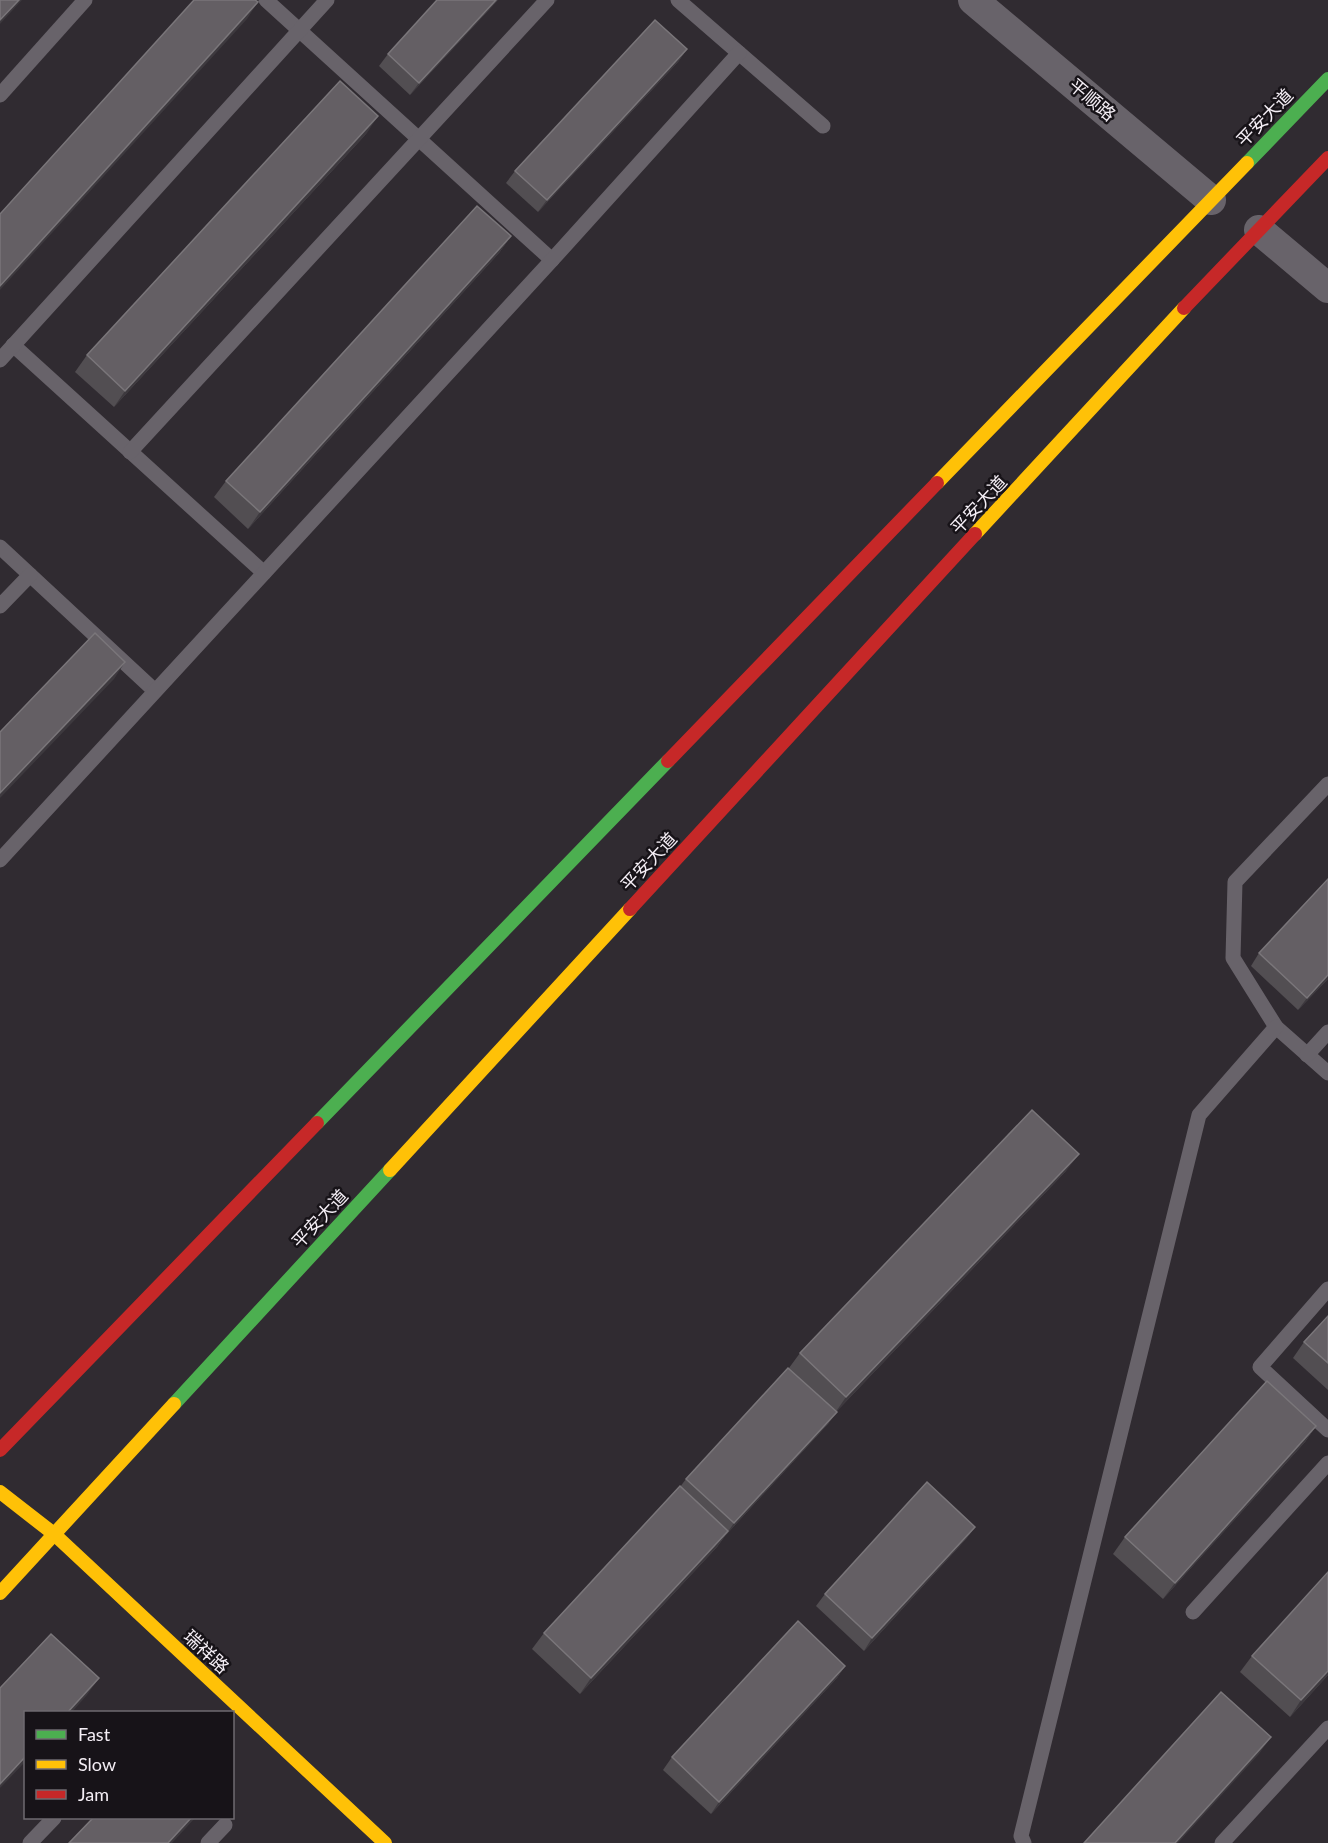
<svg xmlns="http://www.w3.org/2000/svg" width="1328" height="1843" font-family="Lato,'Noto Sans SC',sans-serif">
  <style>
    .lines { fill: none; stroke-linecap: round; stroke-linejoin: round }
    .lane { stroke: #68636a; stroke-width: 15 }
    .street { stroke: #68636a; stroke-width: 30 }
    .fast { stroke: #4caf50; stroke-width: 14 }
    .slow { stroke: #ffc107; stroke-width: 14 }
    .jam { stroke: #c62828; stroke-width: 14 }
    .wall { fill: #524e52 }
    .shaded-wall { fill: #3d393e }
    .building { fill: #645f64; stroke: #7a767a; stroke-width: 1.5 }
    .labels { text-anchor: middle; stroke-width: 5; stroke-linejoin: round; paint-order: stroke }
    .street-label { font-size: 18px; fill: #f4eef5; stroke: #171318 }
  </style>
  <rect width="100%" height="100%" fill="#302b31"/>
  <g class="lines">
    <g class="lane">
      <path d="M266,0L552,260"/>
      <path d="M678,0L823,126"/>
      <path d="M0,95L85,0"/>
      <path d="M13,345L264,573"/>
      <path d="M0,360L327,0"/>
      <path d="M130,452L547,0"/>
      <path d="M0,547L155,691"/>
      <path d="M0,606L30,575"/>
      <path d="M1328,784L1235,882L1233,958L1276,1027L1328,1073"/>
      <path d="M0,860L552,260L739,53"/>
      <path d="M1307,1055L1328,1032"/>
      <path d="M1328,1289L1260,1367L1328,1430"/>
      <path d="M1193,1612L1328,1463"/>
      <path d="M30,1843L54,1818"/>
      <path d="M208,1843L225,1825"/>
      <path d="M1024,1843L1021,1836L1199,1115L1276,1027"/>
      <path d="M1222,1843L1328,1728"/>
    </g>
    <g class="street">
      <path d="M973,0L1211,200"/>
      <path d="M1259,230L1328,288"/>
    </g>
    <g class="fast">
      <path d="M1247,163L1328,79"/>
      <path d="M317,1123L668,761"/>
      <path d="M174,1404L390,1170"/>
    </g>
    <g class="slow">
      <path d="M937,483L1247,163"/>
      <path d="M975,534L1184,308"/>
      <path d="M390,1170L630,909"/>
      <path d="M0,1492L54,1534L385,1843"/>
      <path d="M0,1593L174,1404"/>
    </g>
    <g class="jam">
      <path d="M1184,308L1328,158"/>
      <path d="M668,761L937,483"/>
      <path d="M630,909L975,534"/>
      <path d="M0,1450L317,1123"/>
    </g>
  </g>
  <g class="wall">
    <path d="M498,0L410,95L379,66L388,54Z"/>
    <path d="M687,49L678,62L538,212L506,183L515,171Z"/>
    <path d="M367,133L114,407L75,372L87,355Z"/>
    <path d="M511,236L499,253L248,529L214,497L226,481Z"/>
    <path d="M1328,879V979L1298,1010L1251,966L1259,953Z"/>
    <path d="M1067,1170L836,1412L828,1424L725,1536L717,1547L580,1694L532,1649L544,1633L680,1487L686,1479L789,1368L800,1353Z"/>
    <path d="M1328,1316V1390L1293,1358L1304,1342Z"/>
    <path d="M1316,1426L1305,1442L1163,1599L1113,1554L1125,1537Z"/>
    <path d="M975,1527L966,1539L864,1651L816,1606L825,1594Z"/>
    <path d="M1252,1656L1328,1675L1290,1717L1240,1672Z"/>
    <path d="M845,1666L837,1678L711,1814L663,1770L672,1757Z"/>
  </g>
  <g class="shaded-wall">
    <path d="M19,0H22L0,24V20Z"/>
    <path d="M496,0H498L410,95L419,83Z"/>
    <path d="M258,2L247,19L0,290V286Z"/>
    <path d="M687,49L678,62L538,212L547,200Z"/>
    <path d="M378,116L367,133L114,407L125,391Z"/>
    <path d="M511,236L499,253L248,529L260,512Z"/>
    <path d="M125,662L114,679L0,798V793Z"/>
    <path d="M1328,975V979L1298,1010L1307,998Z"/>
    <path d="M1079,1154L1067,1170L835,1413L846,1397Z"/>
    <path d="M837,1412L828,1424L725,1536L734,1523Z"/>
    <path d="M1316,1426L1305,1442L1163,1599L1175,1583Z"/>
    <path d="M975,1527L966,1539L864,1651L872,1638Z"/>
    <path d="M728,1531L717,1547L580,1694L591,1678Z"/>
    <path d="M845,1666L837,1678L711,1814L719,1802Z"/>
    <path d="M1328,1671V1675L1290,1717L1301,1700Z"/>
    <path d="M99,1678L87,1695L71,1713H67Z"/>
    <path d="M1271,1737L1259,1754L1178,1843H1175Z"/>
    <path d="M26,1756V1761L0,1788V1784Z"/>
    <path d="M191,1818H195L172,1843H168Z"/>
  </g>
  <g class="building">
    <path d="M0,0H19L0,20Z"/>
    <path d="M194,0H255L258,2L0,286V214Z"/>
    <path d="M437,0H496L419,83L388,54Z"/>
    <path d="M655,20L687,49L547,200L515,171Z"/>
    <path d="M340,81L378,116L125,391L87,355Z"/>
    <path d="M477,206L511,236L260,512L226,481Z"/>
    <path d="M95,633L125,662L0,793V732Z"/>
    <path d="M1328,879V975L1307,998L1259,953Z"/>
    <path d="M1032,1110L1079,1154L846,1397L800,1353Z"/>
    <path d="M1328,1316V1363L1304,1342Z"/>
    <path d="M788,1368L837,1412L734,1523L686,1479Z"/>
    <path d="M1267,1381L1316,1426L1175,1583L1125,1537Z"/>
    <path d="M927,1482L975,1527L872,1638L825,1594Z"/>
    <path d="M680,1486L728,1531L591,1678L544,1633Z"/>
    <path d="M1328,1572V1671L1301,1700L1252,1656Z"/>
    <path d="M798,1621L845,1666L719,1802L672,1757Z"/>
    <path d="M51,1634L99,1678L67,1713H26V1756L0,1784V1688Z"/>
    <path d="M1221,1692L1271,1737L1175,1843H1084Z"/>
    <path d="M93,1818H191L168,1843H69Z"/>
  </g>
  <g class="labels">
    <g class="street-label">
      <text transform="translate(1092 100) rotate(40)" y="6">平顺路</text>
      <text transform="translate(1265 118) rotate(-46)" y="6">平安大道</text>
      <text transform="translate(979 505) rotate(-47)" y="6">平安大道</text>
      <text transform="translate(649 862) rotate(-47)" y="6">平安大道</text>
      <text transform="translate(320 1219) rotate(-47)" y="6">平安大道</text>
      <text transform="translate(206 1652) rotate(43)" y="6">瑞祥路</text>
    </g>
  </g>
  <rect x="24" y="1711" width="210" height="108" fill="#171318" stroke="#6f6b70" stroke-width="1.5"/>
  <rect x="36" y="1730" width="30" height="9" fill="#4caf50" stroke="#6f6b70" stroke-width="1.5"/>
  <text x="78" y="1741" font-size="18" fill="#f4eef5">Fast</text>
  <rect x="36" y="1760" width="30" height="9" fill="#ffc107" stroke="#6f6b70" stroke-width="1.5"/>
  <text x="78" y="1771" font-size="18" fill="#f4eef5">Slow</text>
  <rect x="36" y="1790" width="30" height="9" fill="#c62828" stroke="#6f6b70" stroke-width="1.5"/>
  <text x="78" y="1801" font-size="18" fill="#f4eef5">Jam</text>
</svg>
